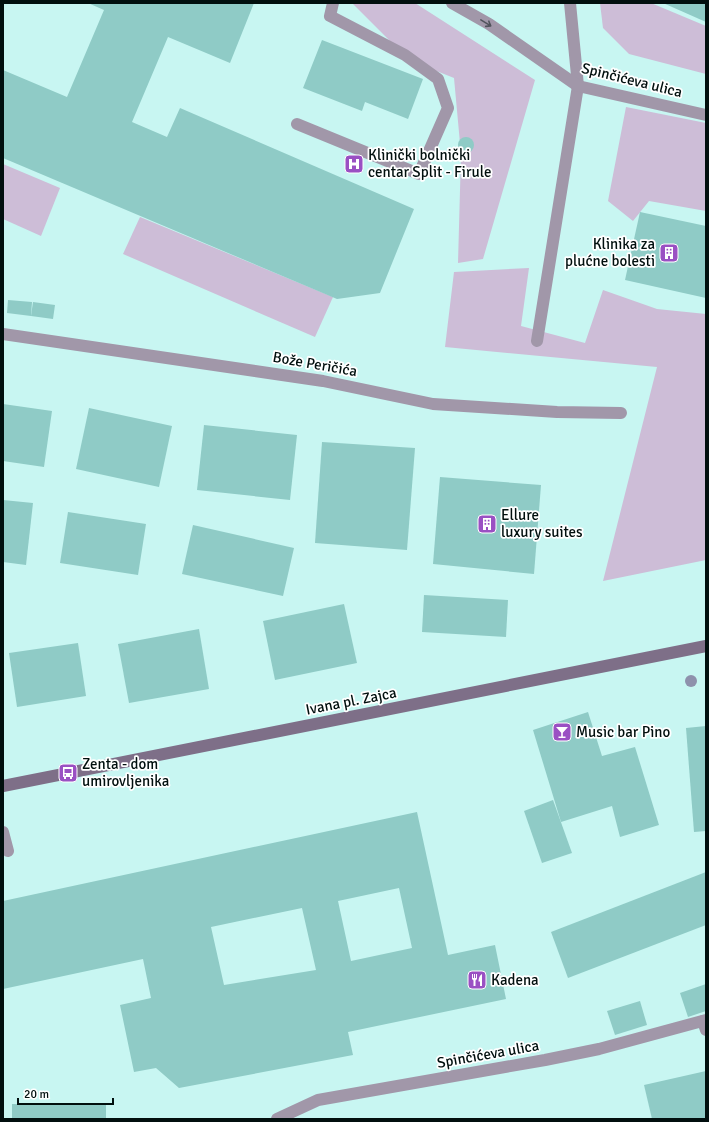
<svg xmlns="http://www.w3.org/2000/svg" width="709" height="1122" font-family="Signika,sans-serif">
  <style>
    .green { fill: #cdbdd7 }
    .building { fill: #8fcbc6; fill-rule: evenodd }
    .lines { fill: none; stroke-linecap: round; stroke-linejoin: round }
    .lane { stroke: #a197a9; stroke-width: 12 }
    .street { stroke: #a197a9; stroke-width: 12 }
    .secondary { stroke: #7e6f88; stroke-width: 12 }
    .tree { fill: #8e91ac }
    .oneway { stroke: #51535c }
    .labels { text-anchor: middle; stroke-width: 3.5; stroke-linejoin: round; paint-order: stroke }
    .street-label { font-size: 15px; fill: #010f0e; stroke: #fff }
    .poi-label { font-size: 15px; fill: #010f0e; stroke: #fff; text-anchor: start }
  </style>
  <rect width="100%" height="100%" fill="#c8f6f2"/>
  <g class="green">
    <path d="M352,3H415L535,80L483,259L458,263L461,154L454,78L409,60Z"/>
    <path d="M600,3H651L706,26V74L629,54L603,28Z"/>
    <path d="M626,107L706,123V211L649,201L633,221L608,201Z"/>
    <path d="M3,164L60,188L41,236L3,219Z"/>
    <path d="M140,217L333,297L315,337L123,254Z"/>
    <path d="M529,268L521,326L585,343L603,290L657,309L706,314V560L603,581L657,367L445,347L454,272Z"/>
  </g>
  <g class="building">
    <path d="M88,3H254L230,63L168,37L132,122L167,137L180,108L414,209L380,293L337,299L3,158V70L67,97L104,10Z"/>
    <path d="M663,3H706V22Z"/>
    <path d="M322,40L423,79L408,119L365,102L362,111L303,88Z"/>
    <circle cx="466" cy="145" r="8"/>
    <path d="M640,212L706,226V298L625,280Z"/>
    <path d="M8,300L32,302L31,316L7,313Z"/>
    <path d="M33,302L55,305L53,319L31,316Z"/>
    <path d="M3,404L52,411L44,467L3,461Z"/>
    <path d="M89,408L172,426L159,487L76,469Z"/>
    <path d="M204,425L297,435L290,500L197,490Z"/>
    <path d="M322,442L415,448L407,550L315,543Z"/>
    <path d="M440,477L541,485L534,574L433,564Z"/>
    <path d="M3,500L33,503L26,565L3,562Z"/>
    <path d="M68,512L146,524L138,575L60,563Z"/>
    <path d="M193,525L294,548L283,596L182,574Z"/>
    <path d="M424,595L508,600L506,637L422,632Z"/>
    <path d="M344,604L357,663L275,680L263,621Z"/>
    <path d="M199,629L209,689L129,703L118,644Z"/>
    <path d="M78,643L86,696L17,707L9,653Z"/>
    <path d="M588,712L602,756L635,747L659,825L620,837L612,806L561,822L533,730Z"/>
    <path d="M706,726V831L694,832L686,728Z"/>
    <path d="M553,800L572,853L542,863L524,811Z"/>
    <path d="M417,812L448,955L495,945L506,999L348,1032L353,1055L179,1088L156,1068L134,1072L120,1005L151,998L143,959L3,989V901ZM399,888L412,948L351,961L338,901ZM302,908L316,970L224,985L211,927Z"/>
    <path d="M706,872V925L568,978L551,932Z"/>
    <path d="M706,984V1011L688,1017L680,993Z"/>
    <path d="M640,1001L647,1025L615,1035L607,1011Z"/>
    <path d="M706,1071V1119H652L644,1085Z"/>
    <rect x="12" y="1104" width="94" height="15"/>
  </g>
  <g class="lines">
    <g class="lane">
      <path d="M297,124L419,174L448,108L438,79L405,55L330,16L333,3"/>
      <path d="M537,341L578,86L570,3"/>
      <path d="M3,832L8,851"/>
      <path d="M703,1021L706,1030"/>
    </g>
    <g class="street">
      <path d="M452,3L489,24L578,86L706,115"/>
      <path d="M3,334L323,381L433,404L557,412L621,413"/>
      <path d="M277,1119L318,1100L545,1060L599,1049L706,1020"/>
    </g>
    <path class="secondary" d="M3,786L706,646"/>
  </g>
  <circle class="tree" cx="691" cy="681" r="6"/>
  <defs><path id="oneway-shaft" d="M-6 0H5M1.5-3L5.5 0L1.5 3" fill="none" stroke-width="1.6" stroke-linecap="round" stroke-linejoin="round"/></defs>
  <use class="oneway" href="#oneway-shaft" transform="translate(486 23) rotate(31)"/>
  <defs>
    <g id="hospital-square" transform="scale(1)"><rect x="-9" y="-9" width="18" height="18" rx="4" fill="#9a50c3" stroke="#fff"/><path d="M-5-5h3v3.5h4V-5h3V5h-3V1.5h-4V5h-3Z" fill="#fff"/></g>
    <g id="building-square" transform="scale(1)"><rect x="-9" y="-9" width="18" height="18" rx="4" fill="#9a50c3" stroke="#fff"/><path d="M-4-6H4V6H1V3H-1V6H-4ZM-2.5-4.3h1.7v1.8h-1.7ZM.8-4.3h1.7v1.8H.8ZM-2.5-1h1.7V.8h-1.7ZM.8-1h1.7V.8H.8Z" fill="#fff"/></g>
    <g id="bar-square" transform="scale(1)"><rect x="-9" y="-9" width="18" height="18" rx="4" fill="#9a50c3" stroke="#fff"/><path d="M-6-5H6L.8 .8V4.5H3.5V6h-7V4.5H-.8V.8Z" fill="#fff"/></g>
    <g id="bus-square" transform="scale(1)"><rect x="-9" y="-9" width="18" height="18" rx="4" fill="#9a50c3" stroke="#fff"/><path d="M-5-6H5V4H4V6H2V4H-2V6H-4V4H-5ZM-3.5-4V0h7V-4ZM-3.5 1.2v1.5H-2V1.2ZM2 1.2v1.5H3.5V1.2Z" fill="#fff"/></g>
    <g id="restaurant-square" transform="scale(1)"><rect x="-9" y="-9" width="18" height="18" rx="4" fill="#9a50c3" stroke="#fff"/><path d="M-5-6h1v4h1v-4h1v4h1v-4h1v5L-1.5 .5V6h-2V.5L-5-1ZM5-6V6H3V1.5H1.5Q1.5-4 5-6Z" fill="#fff"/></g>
  </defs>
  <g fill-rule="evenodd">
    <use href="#hospital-square" x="354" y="164"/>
    <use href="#building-square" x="669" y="253"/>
    <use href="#building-square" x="487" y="524"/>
    <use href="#bar-square" x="562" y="732"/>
    <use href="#bus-square" x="68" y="773"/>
    <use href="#restaurant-square" x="477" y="980"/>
  </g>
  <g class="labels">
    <g class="street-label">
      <text transform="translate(632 80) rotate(14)" y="5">Spinčićeva ulica</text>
      <text transform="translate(315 364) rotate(10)" y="5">Bože Peričića</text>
      <text transform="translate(351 701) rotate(-11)" y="5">Ivana pl. Zajca</text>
      <text transform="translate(488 1054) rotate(-10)" y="5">Spinčićeva ulica</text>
    </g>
    <g class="poi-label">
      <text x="368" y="160">Klinički bolnički<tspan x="368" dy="17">centar Split - Firule</tspan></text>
      <text x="655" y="249" text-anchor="end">Klinika za<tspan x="655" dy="17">plućne bolesti</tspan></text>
      <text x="501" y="520">Ellure<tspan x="501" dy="17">luxury suites</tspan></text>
      <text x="576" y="737">Music bar Pino</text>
      <text x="82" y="769">Zenta - dom<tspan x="82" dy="17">umirovljenika</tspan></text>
      <text x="491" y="985">Kadena</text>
    </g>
  </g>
  <rect width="709" height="1122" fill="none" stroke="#010f0e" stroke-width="8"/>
  <path d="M18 1098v6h95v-6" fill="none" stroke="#010f0e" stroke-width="2"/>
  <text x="24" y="1098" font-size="12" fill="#010f0e" stroke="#ffffff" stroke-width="3" paint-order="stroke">20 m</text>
</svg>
